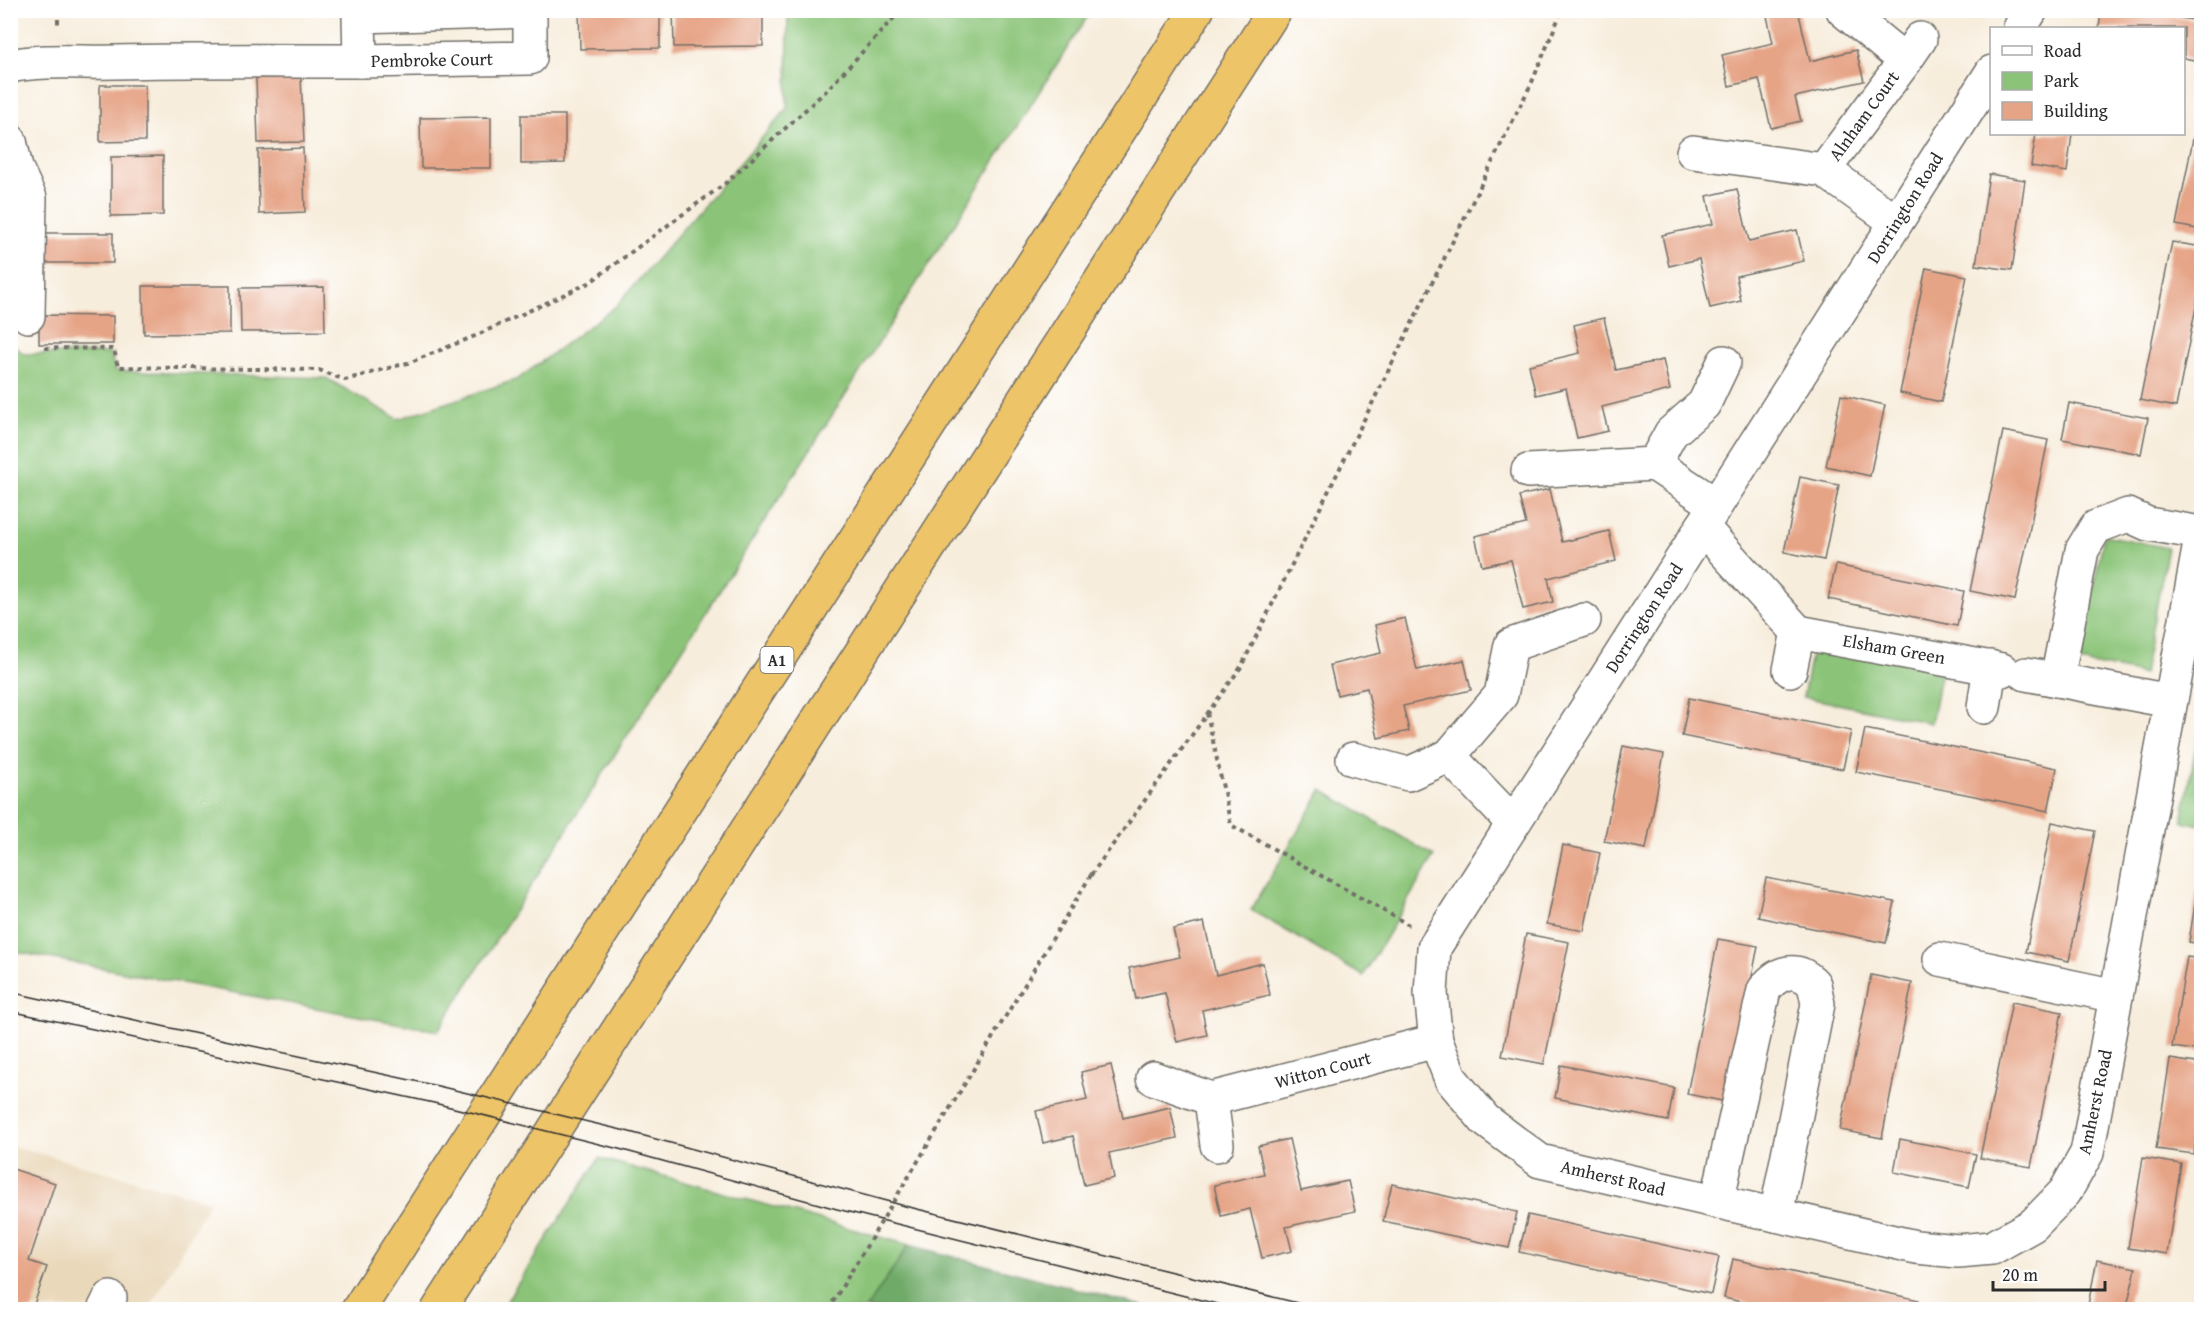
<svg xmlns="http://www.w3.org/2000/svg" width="2212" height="1320" font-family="'Gentium Book Plus',serif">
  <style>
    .built { fill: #ead8ba }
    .green { fill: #8bc478; stroke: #5b7852; stroke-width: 1.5 }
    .forest { fill: #70aa68; stroke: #4e6a4a; stroke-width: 1.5 }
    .building { fill: #e6a487 }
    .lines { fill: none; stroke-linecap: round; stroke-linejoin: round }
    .minor-casing { stroke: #726f69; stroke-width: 36 }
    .highway-casing { stroke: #726f69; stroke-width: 36 }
    .path { stroke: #726f69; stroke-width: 4; stroke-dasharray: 4.5 4.5; stroke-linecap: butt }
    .minor { stroke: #fff; stroke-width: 33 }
    .highway { stroke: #eec469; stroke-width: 33 }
    .tram { stroke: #2b2b2b; stroke-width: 1.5 }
    .path-bridge { stroke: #726f69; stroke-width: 4; stroke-dasharray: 4.5 4.5; stroke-linecap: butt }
    .labels { text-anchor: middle; stroke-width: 4.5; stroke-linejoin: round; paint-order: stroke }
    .shield { fill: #fff; stroke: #6b6b6b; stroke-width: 1.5 }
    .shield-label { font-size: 16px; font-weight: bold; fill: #2b2b2b }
    .street-label { font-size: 18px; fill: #2b2b2b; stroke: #fff }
  </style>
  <rect width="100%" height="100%" fill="#fff"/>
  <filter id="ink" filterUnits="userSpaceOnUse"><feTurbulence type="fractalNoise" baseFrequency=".0167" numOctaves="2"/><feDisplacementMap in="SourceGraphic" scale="12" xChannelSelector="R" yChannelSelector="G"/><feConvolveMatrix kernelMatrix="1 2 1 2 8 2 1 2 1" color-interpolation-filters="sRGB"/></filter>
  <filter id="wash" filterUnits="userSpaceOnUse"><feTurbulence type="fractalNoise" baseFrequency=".008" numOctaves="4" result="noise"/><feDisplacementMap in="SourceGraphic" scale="24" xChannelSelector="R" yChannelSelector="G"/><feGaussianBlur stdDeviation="1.35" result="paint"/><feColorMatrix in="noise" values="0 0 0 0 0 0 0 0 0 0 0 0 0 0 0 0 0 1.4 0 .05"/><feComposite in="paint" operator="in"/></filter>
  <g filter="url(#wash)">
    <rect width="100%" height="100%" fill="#f7eddc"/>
    <path class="built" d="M10,1145L210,1201L149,1309H11Z"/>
    <g class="green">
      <path d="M788,11H1091L438,1031L11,951V343L24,354L110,353L116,371L326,378L398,419L518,379L616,306L787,109Z"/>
      <path d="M2104,535L2168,548L2143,674L2079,662Z"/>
      <path d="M1813,645L1941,670L1931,723L1803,697Z"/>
      <path d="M2201,721V825L2182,821Z"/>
      <path d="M1322,790L1434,856L1363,976L1251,910Z"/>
      <path d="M599,1158L909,1245L866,1309L501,1310Z"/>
    </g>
    <path class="forest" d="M909,1245L1154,1309H866Z"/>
    <g id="blocks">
      <g class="building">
        <path d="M579,10H660V48L580,49Z"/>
        <path d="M673,10H763V46L674,47Z"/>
        <path d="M1789,10H1798L1810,61L1856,50L1864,81L1795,97L1801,121L1771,128L1759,79L1729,86L1722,55L1773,43L1767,16Z"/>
        <path d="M2101,10H2128L2200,21L2194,60L2184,58V28H2099Z"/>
        <path d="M301,77L304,142L258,143L256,78Z"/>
        <path d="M100,85H145V141L100,142Z"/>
        <path d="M2200,103H2202V230L2176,225Z"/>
        <path d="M521,115H565V163L521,164Z"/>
        <path d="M491,117V168H421L420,118Z"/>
        <path d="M2036,134H2072L2067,172L2031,166Z"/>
        <path d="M303,148L305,212L259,214L258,150Z"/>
        <path d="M163,156V215L111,216V157Z"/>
        <path d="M1989,174L2025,180L2012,270L1976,265Z"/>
        <path d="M1737,189L1749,241L1797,230L1804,261L1736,276L1741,301L1710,308L1699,259L1669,266L1662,235L1713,224L1707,196Z"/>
        <rect x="39" y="233" width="74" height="30"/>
        <path d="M2172,242L2202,247V277L2176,407L2140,400Z"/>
        <path d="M1926,268L1967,276L1941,402L1900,393Z"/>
        <path d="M143,286H230V333L144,334Z"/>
        <path d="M324,287L325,331L241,332L240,288Z"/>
        <path d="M39,315L113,316V344H39Z"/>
        <path d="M1604,318L1616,370L1663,360L1670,390L1602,407L1608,431L1577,438L1566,388L1536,395L1529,365L1580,353L1574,325Z"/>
        <path d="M1841,395L1885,405L1870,476L1826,466Z"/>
        <path d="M2069,403L2148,418L2141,454L2062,439Z"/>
        <path d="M2003,431L2048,440L2015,600L1970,591Z"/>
        <path d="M1800,477L1839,485L1824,560L1784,552Z"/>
        <path d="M1550,489L1562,542L1609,531L1616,561L1548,578L1553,602L1523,609L1511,560L1482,566L1475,536L1526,524L1519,496Z"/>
        <path d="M1836,565L1964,591L1957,626L1828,599Z"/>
        <path d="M1405,618L1417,670L1464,660L1471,690L1403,706L1409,731L1378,738L1367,688L1337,695L1330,665L1381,653L1375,625Z"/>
        <path d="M1689,698L1851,731L1843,769L1682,736Z"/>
        <path d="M1865,729L2057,768L2048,811L1856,772Z"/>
        <path d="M1623,746L1664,754L1646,849L1604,841Z"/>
        <path d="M2052,822L2095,831L2069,961L2026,952Z"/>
        <path d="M1563,845L1600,853L1584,931L1547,924Z"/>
        <path d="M2200,871H2202V944L2189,942Z"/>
        <path d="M1766,878L1895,902L1886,943L1758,917Z"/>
        <path d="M1204,922L1216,975L1263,963L1270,995L1202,1010L1207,1035L1177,1042L1165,993L1136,999L1129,968L1180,957L1173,929Z"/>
        <path d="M1526,934L1569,942L1544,1064L1502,1056Z"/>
        <path d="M1718,939L1758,946L1727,1102L1687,1094Z"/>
        <path d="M2187,957L2202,959V1051L2172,1047Z"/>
        <path d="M1871,975L1912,983L1882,1138L1840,1130Z"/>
        <path d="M2012,1002L2062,1012L2031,1167L1980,1158Z"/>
        <path d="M2170,1059L2202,1064V1109L2194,1154L2156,1149Z"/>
        <path d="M1111,1065L1123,1118L1170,1107L1177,1138L1109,1153L1114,1178L1084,1185L1073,1136L1043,1143L1036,1111L1087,1100L1081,1072Z"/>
        <path d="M1561,1065L1674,1088L1668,1121L1555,1098Z"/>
        <path d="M1289,1139L1301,1191L1348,1181L1355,1211L1286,1227L1292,1251L1262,1258L1250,1209L1221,1216L1214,1185L1264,1174L1258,1146Z"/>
        <path d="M1900,1139L1976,1154L1969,1187L1894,1172Z"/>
        <path d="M2143,1158L2181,1164L2167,1254L2128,1248Z"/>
        <path d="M10,1168L55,1183L29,1261L47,1267L32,1310H10Z"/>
        <path d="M1392,1184L1517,1212L1509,1248L1383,1221Z"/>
        <path d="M1528,1215L1719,1257L1711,1294L1519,1252Z"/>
        <path d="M1733,1259L1919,1300L1916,1310H1776L1724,1298Z"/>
        <path d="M2097,1260L2136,1268L2126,1310H2087Z"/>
      </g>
    </g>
  </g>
  <g filter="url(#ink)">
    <use href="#blocks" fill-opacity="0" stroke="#726f69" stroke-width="1.5"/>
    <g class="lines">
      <g class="minor-casing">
        <g id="minor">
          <path d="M530,11L359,16L360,61L530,58V10"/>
          <path d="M2020,28L2031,10"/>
          <path d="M1905,61L1920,39"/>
          <path d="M10,66C45,59 81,63 116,62C197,60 279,61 360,61"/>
          <path d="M1992,72L1434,948L1431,993L1436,1041L1451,1079L1485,1120L1540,1161L1916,1247L1958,1251L1992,1248L2033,1225L2065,1192L2087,1153L2202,533"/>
          <path d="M10,141L16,168L30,198L28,316"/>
          <path d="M1693,152L1824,170L1896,222"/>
          <path d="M1824,170L1905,61L1843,10"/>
          <path d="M1654,464L1671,433L1704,404L1724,362"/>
          <path d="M1528,471L1654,464L1716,505"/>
          <path d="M1702,527L1798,632L2002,670"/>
          <path d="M1790,670L1798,632"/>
          <path d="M2026,674L2170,701"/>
          <path d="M2057,680L2082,550L2096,527L2128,515L2148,524L2201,533"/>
          <path d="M1984,707L1990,667"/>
          <path d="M1449,756L1501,695L1511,645L1584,620"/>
          <path d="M1353,759L1408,774L1449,756L1513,823"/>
          <path d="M1940,959L2116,996"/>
          <path d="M1153,1078L1211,1099L1217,1145"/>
          <path d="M1211,1099L1436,1041"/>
          <path d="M1717,1202L1764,990C1778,971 1797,966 1814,984L1818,1004L1776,1215"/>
          <path d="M104,1310L110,1298"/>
        </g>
      </g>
      <g class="highway-casing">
        <g id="highway">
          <path d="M358,1310L1197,10"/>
          <path d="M438,1310L1275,10"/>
        </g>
      </g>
      <g class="path">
        <path d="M58,10V28"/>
        <path d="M45,348L114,349L118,367L319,370L345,380L411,362L475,336L589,283L727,182L828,89L901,10"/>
        <path d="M1207,713L1231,825L1409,925"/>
        <path d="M1091,875L1241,667L1532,82L1562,10"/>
      </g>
      <use href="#minor" class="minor"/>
      <use href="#highway" class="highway"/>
      <g class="tram">
        <path d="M10,992L211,1037L438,1086L626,1131L905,1206L1326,1310"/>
        <path d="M10,1011L434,1103L619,1149L837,1209L1241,1310"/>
      </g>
      <path class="path-bridge" d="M828,1310L1091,875"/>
    </g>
  </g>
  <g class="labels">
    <rect class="shield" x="760.5" y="647" width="33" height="26" rx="4.5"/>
    <g class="shield-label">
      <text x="777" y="666">A1</text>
    </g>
    <g class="street-label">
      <text transform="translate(432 60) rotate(-1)" y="6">Pembroke Court</text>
      <text transform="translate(1864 116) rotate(-54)" y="6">Alnham Court</text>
      <text transform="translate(1905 208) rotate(-58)" y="6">Dorrington Road</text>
      <text transform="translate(1644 618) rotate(-57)" y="6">Dorrington Road</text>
      <text transform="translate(1894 649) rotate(10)" y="6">Elsham Green</text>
      <text transform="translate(1323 1070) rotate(-15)" y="6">Witton Court</text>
      <text transform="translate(2095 1102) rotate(-78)" y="6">Amherst Road</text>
      <text transform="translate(1613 1178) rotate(13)" y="6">Amherst Road</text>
    </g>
  </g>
  <rect width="2212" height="1320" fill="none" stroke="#fff" stroke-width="36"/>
  <rect x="1990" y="27" width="195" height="108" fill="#ffffff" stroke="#aaaaaa" stroke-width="1.5"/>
  <rect x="2002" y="46" width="30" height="9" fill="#ffffff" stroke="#aaaaaa" stroke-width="1.5"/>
  <text x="2044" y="57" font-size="18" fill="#2b2b2b">Road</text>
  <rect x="2002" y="72" width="30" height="18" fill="#8bc478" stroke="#aaaaaa" stroke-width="1.5"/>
  <text x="2044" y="87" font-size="18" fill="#2b2b2b">Park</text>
  <rect x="2002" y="102" width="30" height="18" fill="#e6a487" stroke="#aaaaaa" stroke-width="1.5"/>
  <text x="2044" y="117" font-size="18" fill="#2b2b2b">Building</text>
  <path d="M1993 1281v9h112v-9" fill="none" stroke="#2b2b2b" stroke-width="3"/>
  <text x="2002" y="1281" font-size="18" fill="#2b2b2b" stroke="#ffffff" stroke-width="4.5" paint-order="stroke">20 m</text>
</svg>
